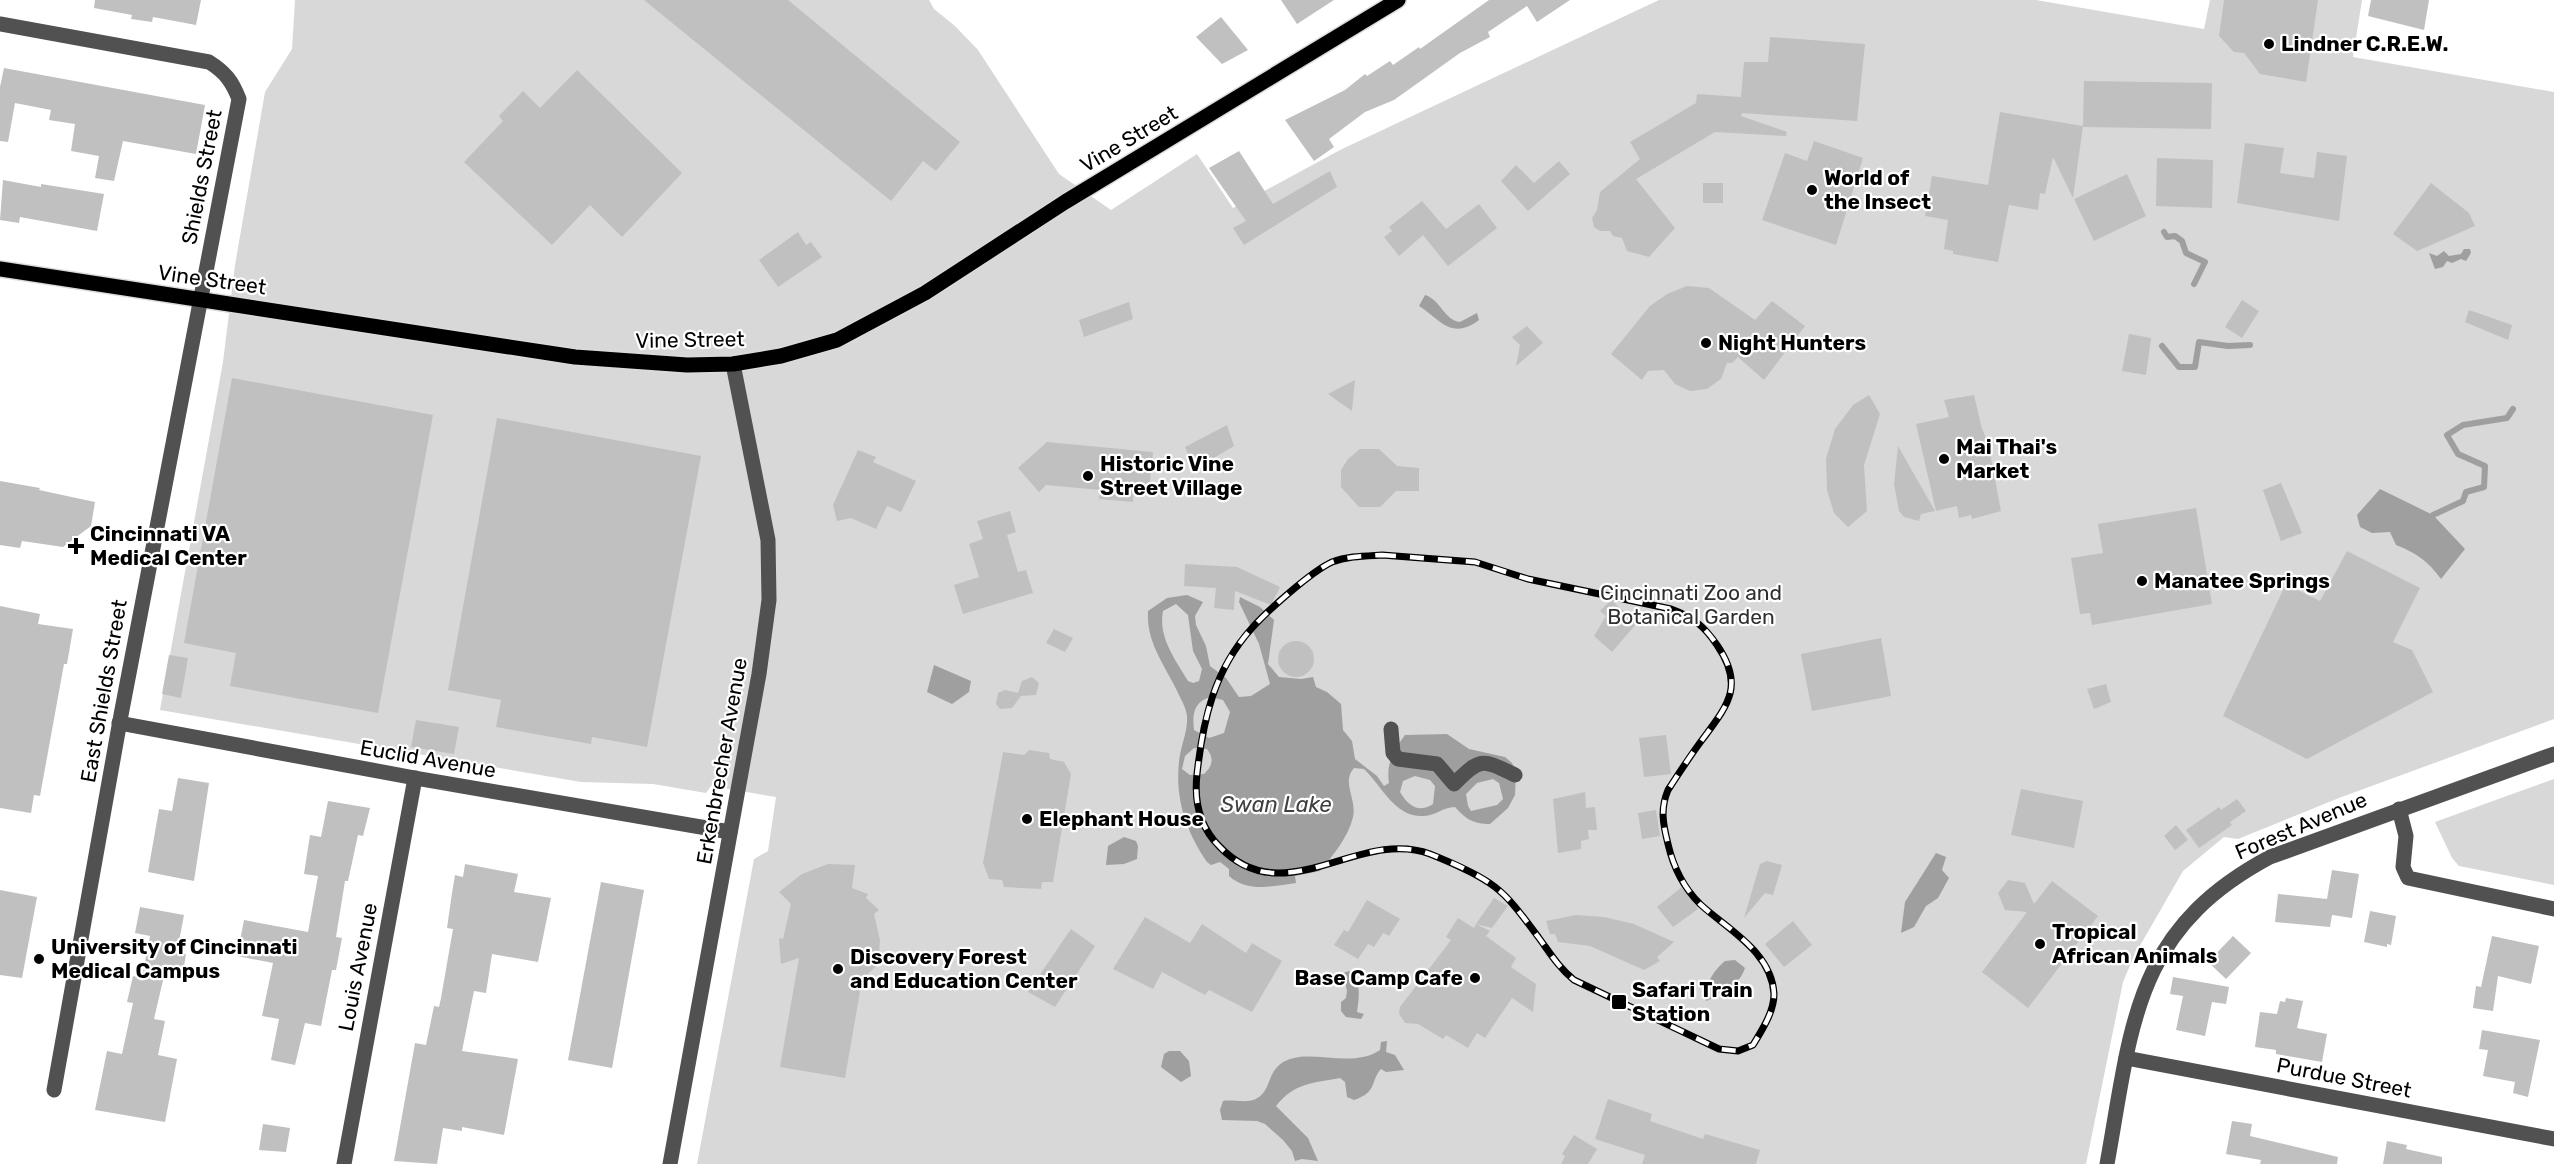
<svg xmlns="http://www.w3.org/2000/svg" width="2554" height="1164" font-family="Rubik,sans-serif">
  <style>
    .green { fill: #d8d8d8 }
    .water { fill: #9f9f9f; fill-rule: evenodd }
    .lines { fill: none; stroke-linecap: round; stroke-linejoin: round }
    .stream { stroke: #9f9f9f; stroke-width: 6 }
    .building { fill: #c0c0c0 }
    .major-casing { stroke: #dbdbdb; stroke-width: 18 }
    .minor { stroke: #515151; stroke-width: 15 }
    .major { stroke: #000; stroke-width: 15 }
    .rail-casing { stroke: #000; stroke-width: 7 }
    .rail { stroke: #fff; stroke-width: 4.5; stroke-dasharray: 14; stroke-linecap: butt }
    .poi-dot { fill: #000; stroke: #fff; stroke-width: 2 }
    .labels { text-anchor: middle; stroke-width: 4.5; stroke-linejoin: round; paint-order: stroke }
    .poi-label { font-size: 21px; font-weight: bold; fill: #000; stroke: #fff; text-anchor: start }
    .street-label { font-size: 21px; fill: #000; stroke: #fff }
    .park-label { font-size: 21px; fill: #2f2f2f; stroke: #fff }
    .water-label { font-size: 22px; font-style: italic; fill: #404040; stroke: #fff }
  </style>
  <rect width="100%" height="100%" fill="#fff"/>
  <g class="green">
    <path d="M295,0H929L934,9L955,26L978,50L1059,174L1111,210L1197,154L1233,208L1340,150L1659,0H2036L2204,29L2210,0H2362L2353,57L2554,92V719L2339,798L2238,839L2224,837L2183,871L2134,956L2123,982L2086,1164H697L754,859L768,851L776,797L711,786L706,793L653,784L581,782L160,710L223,362L235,265L265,92L292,49Z"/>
    <path d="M2554,779V885L2459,866L2452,858L2435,822Z"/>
  </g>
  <g class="water">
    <path d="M2464,249H2470L2471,253L2466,261L2461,259L2452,263L2447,261L2443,267L2435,269L2429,253L2437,256L2444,251L2449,256L2461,254Z"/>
    <path d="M1425,295C1441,300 1444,320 1460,322L1477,313L1479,320C1451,341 1440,319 1419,306Z"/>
    <path d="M2380,489L2433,515L2465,549L2441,579C2429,562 2415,552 2396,545L2390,532L2372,533L2360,527L2357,515Z"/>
    <path d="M1187,595L1203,602L1195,616L1196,625L1206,646L1210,666L1226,678L1239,697L1251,696L1270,684L1259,644L1239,602L1240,597L1260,607L1274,620L1268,664L1279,677L1301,679L1313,677L1316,687L1327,692L1341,704L1343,730L1352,741L1355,759L1377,776L1384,786L1389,783C1386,764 1393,751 1405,735L1447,734L1469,749L1505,757L1512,763L1516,771L1515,795L1508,808L1490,824C1473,824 1466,819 1455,807C1443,807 1435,816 1424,816C1395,818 1382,786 1364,769L1354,768C1341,782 1357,799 1353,817C1348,838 1333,855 1320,871L1295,876L1296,883C1273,886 1248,893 1229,876V869L1220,862L1211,865L1207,862C1186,831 1175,799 1179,762C1180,748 1188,731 1187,717C1187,710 1182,701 1179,695C1166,666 1146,644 1148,611L1167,598ZM1176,604L1188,615L1193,651L1202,669L1199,681L1193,683L1188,681C1175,659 1158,637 1163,611ZM1210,697L1223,700L1230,712L1224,733L1209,738L1194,730C1192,714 1194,702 1210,697ZM1194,748L1207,749C1214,758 1213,766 1204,774L1190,775L1182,769L1185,756ZM1415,776L1430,780L1435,786L1433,804C1418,814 1408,805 1400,792L1403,781ZM1493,779L1499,783L1503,799L1497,805L1471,811L1468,806L1466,794L1477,783Z"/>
    <path d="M934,665L971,681L969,692L952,704L927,692Z"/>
    <path d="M1124,837L1136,841L1138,846L1137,859L1124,864L1106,865L1108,846Z"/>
    <path d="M1936,853L1946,857L1942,870L1949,878L1938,898L1926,906L1914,927L1901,933L1905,902Z"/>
    <path d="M1735,960L1745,968C1739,986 1722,994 1706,1001C1703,986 1714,970 1725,961Z"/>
    <path d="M1349,971C1362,980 1359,998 1357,1012L1364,1014L1361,1019L1346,1017L1341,1011V1002L1346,998L1347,991L1343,973Z"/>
    <path d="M1387,1041L1386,1052L1395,1055L1404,1070L1386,1072L1381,1069C1370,1081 1378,1092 1354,1100L1347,1097L1345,1082L1340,1078C1313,1083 1294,1083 1276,1106L1308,1138L1318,1161L1302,1159L1295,1161L1292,1151L1283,1140L1265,1124L1257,1121L1222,1120L1220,1110L1223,1101C1234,1099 1248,1105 1259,1097C1274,1087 1265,1062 1299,1057C1323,1054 1357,1066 1380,1050L1381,1042Z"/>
    <path d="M1169,1051H1180L1189,1061L1191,1076L1181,1082L1161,1067L1164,1054Z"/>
  </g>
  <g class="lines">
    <g class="stream">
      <path d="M2164,232L2167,237L2175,236L2182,241L2186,253L2205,262L2194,284"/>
      <path d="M2162,346L2179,367H2195L2199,342L2228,346L2250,345"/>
      <path d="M2433,515L2463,501L2466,492L2484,487L2485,466L2458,454L2447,435L2463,425L2507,418L2513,409"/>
    </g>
  </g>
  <g class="building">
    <path d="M95,0H201L196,25L153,17L152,22L131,19L132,15L94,8Z"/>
    <path d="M644,0H788L960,142L936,171L923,161L891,201Z"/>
    <path d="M1281,0H1334L1297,24Z"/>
    <path d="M1489,0H1570L1537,22L1527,6L1488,32L1490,37L1460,53L1394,100L1365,112L1329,139L1334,147L1314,161L1285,120L1345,90L1365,74L1367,76L1390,61L1393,65L1419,47L1420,49Z"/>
    <path d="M2224,0H2318L2306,82L2260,74L2244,53L2234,52L2219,36Z"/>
    <path d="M2371,0H2429L2424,30L2368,16Z"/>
    <path d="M1221,17L1248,50L1222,64L1196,37Z"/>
    <path d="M1770,37L1865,44L1857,121L1742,113L1741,116L1787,132L1786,136L1715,132L1636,179L1675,228L1649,257L1627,251L1622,238L1613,236L1610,231H1600L1594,227L1592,218L1597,210L1600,192L1640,159L1630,142L1696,103L1697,94L1741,97L1744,62H1768Z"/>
    <path d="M4,68L205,105L196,154L123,141L114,181L95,178L99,156L71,151L75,124L49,120L51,110L15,103L8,142L0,141V87Z"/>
    <path d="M577,70L682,173L622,237L590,205L552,245L464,162L503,121L499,116L523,91L540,108Z"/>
    <path d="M2084,81L2212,83L2211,129L2083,127Z"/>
    <path d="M2000,112L2083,126L2073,198L2053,157L2045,194L2040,193L2038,210L2009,205L1998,262L1953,254V251L1944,249L1948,220L1925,216L1932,176L1988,185Z"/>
    <path d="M1814,141L1863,158L1836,245L1762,220L1785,153L1807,161Z"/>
    <path d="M2245,143L2284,148L2280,173L2314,178L2317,152L2347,156L2339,221L2237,203Z"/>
    <path d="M1239,151L1273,204L1330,171L1337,187L1244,245L1233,228L1246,221L1209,168Z"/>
    <path d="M2157,158L2213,160L2212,208L2156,206Z"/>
    <path d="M1559,161L1570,174L1528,211L1501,181L1516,165L1534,183Z"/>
    <path d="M2127,174L2146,216L2094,241L2074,199Z"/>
    <path d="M3,180L41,187V184L104,194L97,231L20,217L19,223L0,220Z"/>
    <rect x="1703" y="183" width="20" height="20"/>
    <path d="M2431,183L2469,213L2475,226L2417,251L2393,234Z"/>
    <path d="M1422,201L1446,229L1479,204L1497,228L1448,266L1423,235L1399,256L1384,237L1392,231L1389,227Z"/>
    <path d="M798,232L806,245L811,242L822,257L778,287L759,260Z"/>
    <path d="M1687,286L1709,288L1755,320L1772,301L1805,326L1764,380L1738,357L1732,363H1727L1721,379L1707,389L1690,391L1675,384L1664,370L1648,371L1642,380L1611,354L1650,306L1667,294Z"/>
    <path d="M2242,300L2259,311L2242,338L2225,327Z"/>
    <path d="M1129,302L1133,319L1084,337L1079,320Z"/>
    <path d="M2469,310L2512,325L2508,340L2465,322Z"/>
    <path d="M1527,326L1543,343L1516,366L1520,345L1512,337Z"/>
    <path d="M2129,334L2151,338L2146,375L2122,371Z"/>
    <path d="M232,378L433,415L378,713L230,686L236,653L184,643Z"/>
    <path d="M1355,380L1352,411L1328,394Z"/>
    <path d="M1869,395L1880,414L1864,465L1867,511L1848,527L1834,513L1827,490L1826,459L1835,429L1853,405Z"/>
    <path d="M1974,395L1982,429L1988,442L2001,511L1972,519L1971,515L1959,518L1957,506L1936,511L1916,424L1949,417L1944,400Z"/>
    <path d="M497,418L701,456L647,747L592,737L591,744L496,727L501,700L448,690Z"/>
    <path d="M1227,425L1234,446L1200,466L1197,462L1192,464L1185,447Z"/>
    <path d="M1047,442L1153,452L1149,493L1134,491L1133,502L1099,499L1100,490L1046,485L1039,492L1018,468Z"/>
    <path d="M1898,446L1935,511L1921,514L1919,521L1904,517L1899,511L1894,484Z"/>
    <path d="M1360,449H1379L1397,466L1419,468V491H1396L1380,507H1359L1341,487V470L1348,459Z"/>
    <path d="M858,450L876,457L873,462L916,481L901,512L887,506L876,529L851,518L837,521L833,505Z"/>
    <path d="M0,481L40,488L39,490L95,502L91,526L63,547L22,541L20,548L0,545Z"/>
    <path d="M2281,483L2302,533L2281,541L2263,490Z"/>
    <path d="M2196,508L2212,604L2092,625L2090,613L2080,614L2071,558L2103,553L2098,524Z"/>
    <path d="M1010,511L1016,532L1007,535L1018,572L1026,570L1033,593L963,614L954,585L979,577L969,544L983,539L977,521Z"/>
    <path d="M2347,551L2420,588L2393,642L2412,650L2433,692L2307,759L2223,716L2286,584L2320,601Z"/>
    <path d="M1185,564L1237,567L1280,587L1271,605L1235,591L1234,610L1214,608L1216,588L1184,586Z"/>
    <path d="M1611,600L1637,623L1612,652L1594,636L1606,616L1600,611Z"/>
    <path d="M0,606L40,614L38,624L73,629L67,664H64L40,796L34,795L31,813L0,808Z"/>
    <path d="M1054,629L1073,638L1065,652L1046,643Z"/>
    <path d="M1881,638L1891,696L1812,711L1801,654Z"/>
    <circle cx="1296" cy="659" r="18"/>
    <path d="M169,655L188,658L181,698L162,694Z"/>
    <path d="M1032,677L1039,683L1036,695L1021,696L1012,708L1000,709L996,704L998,693L1005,690L1018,693L1022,681Z"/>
    <path d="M2106,684L2111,702L2094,709L2087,689Z"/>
    <path d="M416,720L459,727L454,754L411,747Z"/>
    <path d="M1666,735L1671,774L1644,777L1639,738Z"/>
    <path d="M1029,750L1049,753L1050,759L1064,762L1071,774L1053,882H1042L1041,889L1004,887L1002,880L989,879L983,863L1003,752L1024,755Z"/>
    <path d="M178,778L209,783L194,881L148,872L159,809L172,811Z"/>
    <path d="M2021,789L2083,801L2074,848L2011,835Z"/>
    <path d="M1585,792L1586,808L1595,807L1597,830H1588L1589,839L1581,841V849L1558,853L1553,799Z"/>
    <path d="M2237,799L2246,811L2230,822L2232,825L2199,848L2186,830L2219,807L2221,810Z"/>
    <path d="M328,801L370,808L363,836L358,835L348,881H345L336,937L342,938L336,970H332L321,1026L305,1023L295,1065L271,1060L279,1019L262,1016L273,963L237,956L244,920L308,932L318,876L304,874L310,835L321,837Z"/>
    <path d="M1656,810L1660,836L1642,839L1638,813Z"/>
    <path d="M2176,825L2188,840L2175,850L2164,836Z"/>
    <path d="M1767,861L1782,865L1773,895L1765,893L1744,918L1760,864Z"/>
    <path d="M465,864L518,874L514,892L551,898L538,962L492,954L486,993L474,991L462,1051L518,1059L504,1135L462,1127V1131L443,1128L437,1164L394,1161L415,1043L426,1045L434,1006L439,1007L441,998L453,929L447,928L452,893L455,875L463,877Z"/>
    <path d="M828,864L855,865L852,888L868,894L866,898L879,910L874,914L880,940L879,955L875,967L862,980L845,1078L780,1067L799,958L781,964L779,938L783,939L791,904L779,892L802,874Z"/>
    <path d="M2332,870L2359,874L2352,918L2332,915L2330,927L2275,922L2278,894L2327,899Z"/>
    <path d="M2008,880L2025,883L2034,904L2052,881L2098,916L2028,1008L1982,972L2027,912L2005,910L1998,893Z"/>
    <path d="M601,882L644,890L612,1068L568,1060Z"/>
    <path d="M1682,887L1698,909L1673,927L1657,907Z"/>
    <path d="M0,890L37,897L22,978L0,975Z"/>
    <path d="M1494,898L1508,906L1492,928L1476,924Z"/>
    <path d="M1367,900L1400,919L1389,936L1383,933L1374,947L1368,944L1358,959L1334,945L1344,930L1348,932Z"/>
    <path d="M140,907L184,915L177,952L186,954L182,979L164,976L154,1019L165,1021L158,1055L177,1059L165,1122L95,1110L107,1051L122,1054L133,1003L127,1002L133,976L142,978L150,936L135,933Z"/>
    <path d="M2370,911L2396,916L2391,945L2387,944V947L2364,942Z"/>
    <path d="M1576,915L1604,917L1634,924L1674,942L1657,957L1660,961L1644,970L1590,946L1558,942L1555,934H1550L1546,921Z"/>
    <path d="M1145,917L1190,943L1202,924L1246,953L1252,943L1282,961L1252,1012L1209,990L1205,995L1162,972L1153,989L1113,969Z"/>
    <path d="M1458,918L1474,928L1476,924L1490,931L1486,936L1516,958L1511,967L1536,984L1533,1012L1512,998L1485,1038L1477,1033L1468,1048L1446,1035L1443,1039L1418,1024L1405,1023L1399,1014L1400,1007L1451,940L1446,937Z"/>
    <path d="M1793,921L1812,945L1784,967L1765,944Z"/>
    <path d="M1071,929L1095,946L1055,1007L1028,992Z"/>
    <path d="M2233,936L2251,953L2226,979L2208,962Z"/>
    <path d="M2492,936L2539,946L2531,984L2498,976L2493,1011L2473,1008L2476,986L2481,987Z"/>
    <path d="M2173,977L2229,987L2226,1004L2212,1002L2205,1036L2176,1030L2183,996L2170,994Z"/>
    <path d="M2286,998L2303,1001L2297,1028L2327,1034L2322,1062L2276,1054V1050L2255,1047L2260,1012L2277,1014L2280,1001L2285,1002Z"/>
    <path d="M2482,1030L2540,1040L2528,1097L2513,1093L2515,1082L2483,1076L2488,1050L2479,1049Z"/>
    <path d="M1608,1099L1652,1114L1650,1121L1703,1139L1705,1134L1760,1150L1756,1164H1642L1645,1155L1595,1139Z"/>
    <path d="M2232,1121L2252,1124L2250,1136L2338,1157L2337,1164H2260L2261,1160L2226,1154Z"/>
    <path d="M263,1124L290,1128L286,1152L259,1150Z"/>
    <path d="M1574,1135L1597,1149L1588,1164H1561L1565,1156L1562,1154Z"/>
    <path d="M2387,1141L2407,1145L2406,1149L2442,1157V1164H2383Z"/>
  </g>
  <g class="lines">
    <g class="major-casing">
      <path id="major" d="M0,269L575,357L687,365L733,364L781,356L837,340L925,293L1065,202L1398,0"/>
    </g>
    <g class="minor">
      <path d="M0,24L209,62C225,72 232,81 239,99L121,715L54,1090"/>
      <path d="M119,723L415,778L730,832"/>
      <path d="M1391,729L1393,753L1398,759L1437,764L1454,784C1481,757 1482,759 1515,775"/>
      <path d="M2399,809L2406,836L2403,867L2408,878L2554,909"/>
      <path d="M2126,1058L2554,1139"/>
      <path d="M344,1164L415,778"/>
      <path d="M670,1164L759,674L769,600L768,540L733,364"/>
      <path d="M2107,1164C2132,1026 2133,930 2270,857L2554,754"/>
    </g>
    <use href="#major" class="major"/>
    <g class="rail-casing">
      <path id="rail" d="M1382,555L1475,562L1528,579L1671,609C1693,617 1704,626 1717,645C1745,686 1728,705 1702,740C1690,756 1679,773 1668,790C1660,809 1663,824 1668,844C1673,866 1684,888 1700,904C1727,929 1772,952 1774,994C1774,1012 1762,1030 1753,1045L1738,1051L1719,1049L1574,980C1559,968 1550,953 1539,938C1526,921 1512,900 1495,887C1477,873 1450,862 1430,854C1358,827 1284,915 1219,846C1199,826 1194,801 1197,774C1203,720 1214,670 1252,628C1267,611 1312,571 1332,562C1348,556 1365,556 1382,555Z"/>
    </g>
    <use href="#rail" class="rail"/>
  </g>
  <g class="poi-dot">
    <circle cx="2269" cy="44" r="6"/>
    <circle cx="1812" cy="190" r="6"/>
    <circle cx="1706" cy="343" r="6"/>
    <circle cx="1944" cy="459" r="6"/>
    <circle cx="1088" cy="476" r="6"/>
    <path d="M73 537h6v6h6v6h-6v6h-6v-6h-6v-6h6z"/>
    <circle cx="2142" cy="581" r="6"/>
    <circle cx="1027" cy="819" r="6"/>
    <circle cx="2040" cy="944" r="6"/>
    <circle cx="39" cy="959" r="6"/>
    <circle cx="838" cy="969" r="6"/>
    <circle cx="1475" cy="978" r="6"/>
    <rect x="1611" y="994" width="16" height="16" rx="3"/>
  </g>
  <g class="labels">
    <g class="poi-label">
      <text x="2281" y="51">Lindner C.R.E.W.</text>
      <text x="1824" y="185">World of<tspan x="1824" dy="24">the Insect</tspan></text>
      <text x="1718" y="350">Night Hunters</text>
      <text x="1956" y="454">Mai Thai's<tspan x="1956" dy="24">Market</tspan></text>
      <text x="1100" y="471">Historic Vine<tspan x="1100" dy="24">Street Village</tspan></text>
      <text x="90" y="541">Cincinnati VA<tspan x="90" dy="24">Medical Center</tspan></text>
      <text x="2154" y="588">Manatee Springs</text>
      <text x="1039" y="826">Elephant House</text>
      <text x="2052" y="939">Tropical<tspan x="2052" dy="24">African Animals</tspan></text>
      <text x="51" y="954">University of Cincinnati<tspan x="51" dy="24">Medical Campus</tspan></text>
      <text x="850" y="964">Discovery Forest<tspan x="850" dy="24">and Education Center</tspan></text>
      <text x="1463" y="985" text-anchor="end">Base Camp Cafe</text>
      <text x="1632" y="997">Safari Train<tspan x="1632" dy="24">Station</tspan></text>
    </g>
    <g class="street-label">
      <text transform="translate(1129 139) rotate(-31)" y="7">Vine Street</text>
      <text transform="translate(202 177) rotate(-79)" y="7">Shields Street</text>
      <text transform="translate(212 280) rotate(8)" y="7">Vine Street</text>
      <text transform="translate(690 340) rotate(-1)" y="7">Vine Street</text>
      <text transform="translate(104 691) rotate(-80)" y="7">East Shields Street</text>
      <text transform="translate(428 759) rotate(10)" y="7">Euclid Avenue</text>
      <text transform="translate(722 761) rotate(-80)" y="7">Erkenbrecher Avenue</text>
      <text transform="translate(2301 826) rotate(-23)" y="7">Forest Avenue</text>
      <text transform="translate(358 967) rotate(-79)" y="7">Louis Avenue</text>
      <text transform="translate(2344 1078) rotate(11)" y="7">Purdue Street</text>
    </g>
    <g class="park-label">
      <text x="1691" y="600">Cincinnati Zoo and<tspan x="1691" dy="24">Botanical Garden</tspan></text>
    </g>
    <g class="water-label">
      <text x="1276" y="812">Swan Lake</text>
    </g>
  </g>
</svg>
